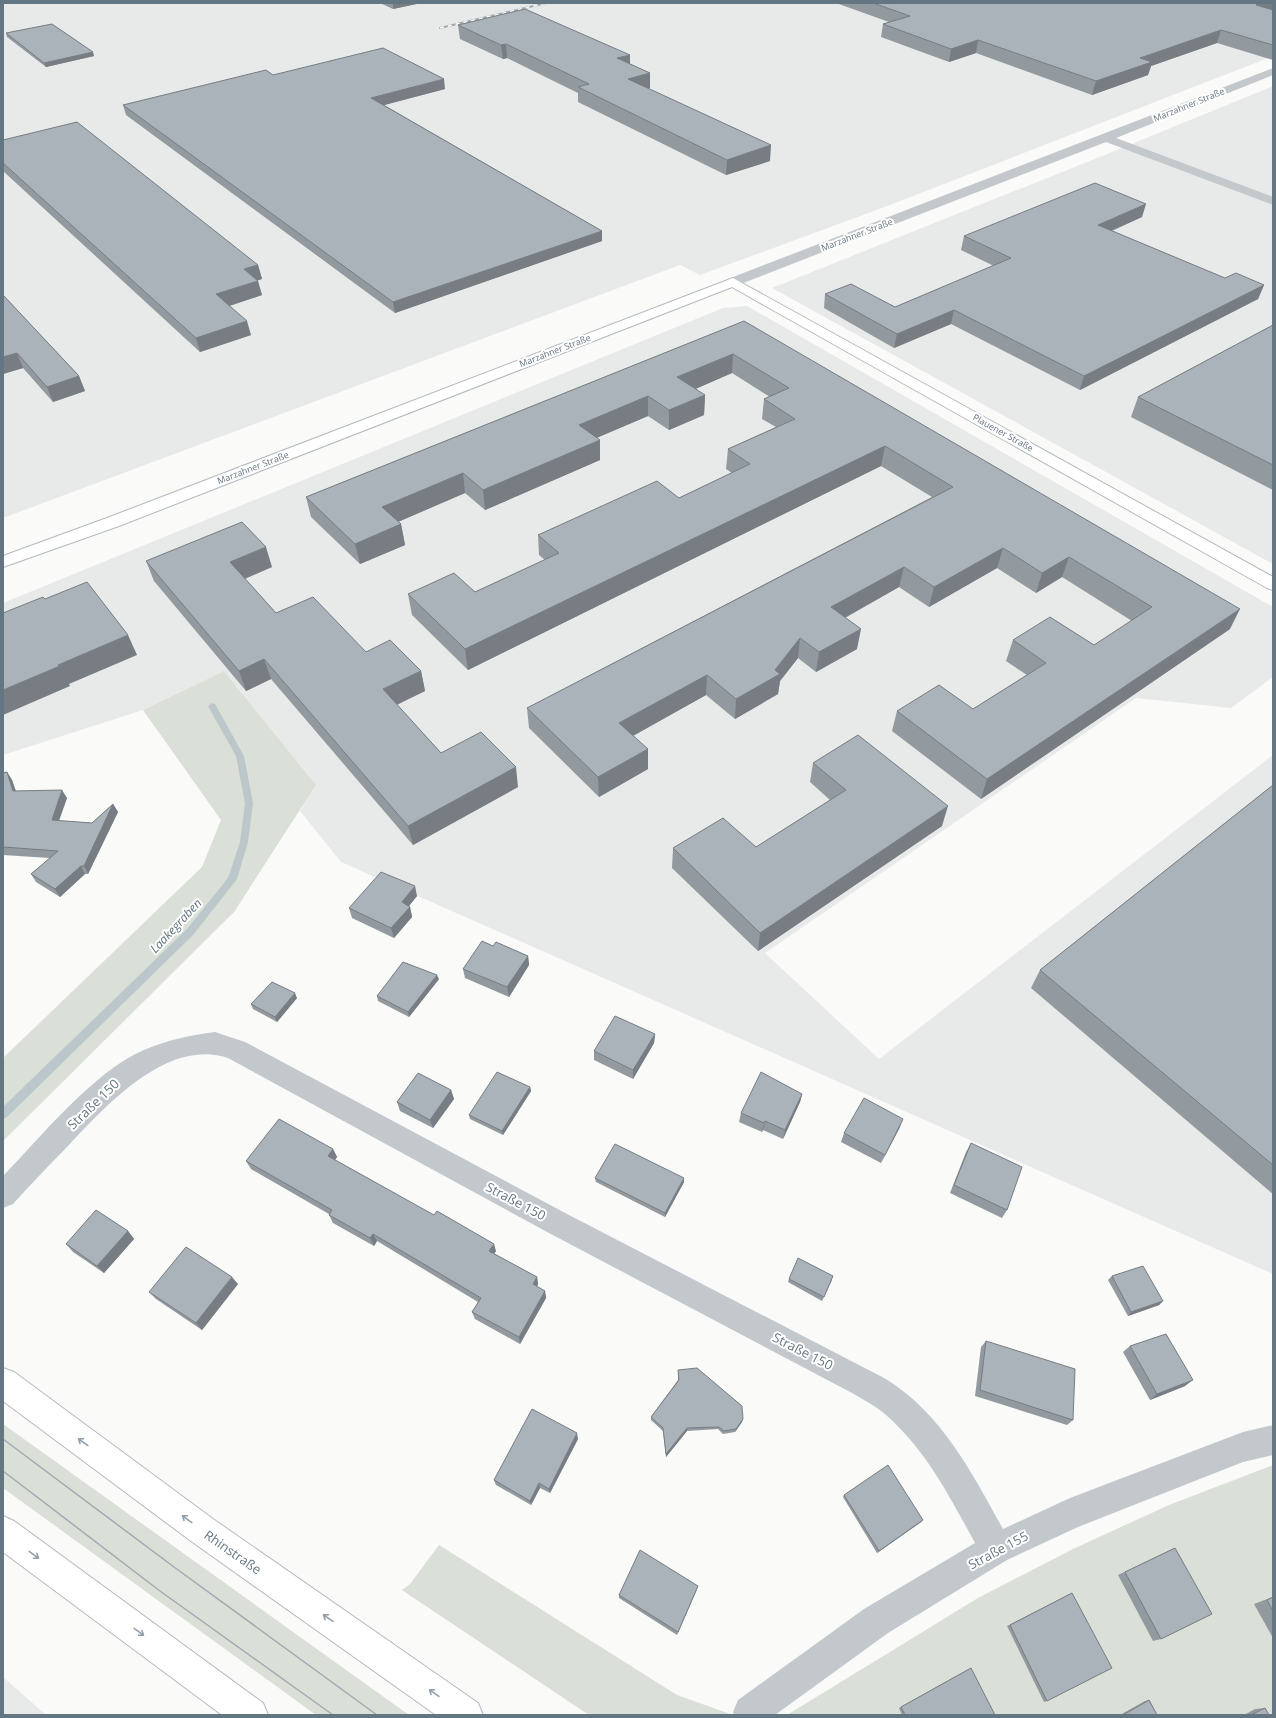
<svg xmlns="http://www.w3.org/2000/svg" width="1276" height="1718" font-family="'Open Sans',sans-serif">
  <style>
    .built { fill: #e8e9e9 }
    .green { fill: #dadfd7 }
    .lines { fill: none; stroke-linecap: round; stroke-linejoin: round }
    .stream { fill: #bbc7cb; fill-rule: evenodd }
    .secondary-casing { stroke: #b3babf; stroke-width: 2 }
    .street { fill: #c3c8cc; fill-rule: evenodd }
    .secondary { fill: #fff; fill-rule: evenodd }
    .tram { stroke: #a2aab0; stroke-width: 1.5 }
    .rail-casing { stroke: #a2aab0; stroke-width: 2 }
    .rail { stroke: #fff; stroke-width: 1.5; stroke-dasharray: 4; stroke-linecap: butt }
    .wall { fill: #929a9f }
    .shaded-wall { fill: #777d82 }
    .building { fill: #aab3b9; stroke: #777d82 }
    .oneway { stroke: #939fa8 }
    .labels { text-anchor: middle; stroke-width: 4; stroke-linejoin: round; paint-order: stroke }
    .far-street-label { font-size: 9px; fill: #657683; stroke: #fff }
    .water-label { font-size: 12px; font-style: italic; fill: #60757c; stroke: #fff }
    .near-street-label { font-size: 13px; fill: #657683; stroke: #fff }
  </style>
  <rect width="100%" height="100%" fill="#fafaf8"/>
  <g class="built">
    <path d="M3,3H1273V56L890,205L700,275L680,265L3,518Z"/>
    <path d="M1273,86V564L772,288L1112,152Z"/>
    <path d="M747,306L1273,607V677L1231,708L1136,698L765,953L879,1059L1273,755V1274L341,862L300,811L316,785L224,671L143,710L3,755V603L723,308Z"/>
    <path d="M3,1677L46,1715H3Z"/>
  </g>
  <g class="green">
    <path d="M224,671L316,785L234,912L3,1141V1058L202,867L221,820L143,710Z"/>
    <path d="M3,1424L409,1715H316L3,1488Z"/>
    <path d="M1273,1465V1715H787L978,1598L1073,1549L1169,1505Z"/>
    <path d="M439,1545L677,1695L733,1715H589L402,1590L410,1584Z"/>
  </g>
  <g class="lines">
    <path class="stream" d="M212,703L215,704L244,756L253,803L248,842L237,879L193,935L7,1117L3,1119V1107L187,929L228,878L240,842L245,803L236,756L208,706Z"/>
    <g class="secondary-casing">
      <g id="secondary">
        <path d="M733,278L1273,577V590L1267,588L732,287L119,526L3,567V556L107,518Z"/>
        <path d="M3,1368L14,1372L213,1519L478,1703L483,1715H436L191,1541L3,1401Z"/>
        <path d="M3,1516L14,1521L263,1703L268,1715H222L3,1552Z"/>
      </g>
    </g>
    <g class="street">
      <path d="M1273,68V75L1116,138L1273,197V205L1106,142L738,285H728L726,282L728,279Z"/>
      <path d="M215,1032L245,1042L569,1215L886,1379C942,1414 972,1473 1003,1529L1070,1498L1243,1432L1273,1425V1455L1243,1462L1078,1527L1007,1560L888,1633L775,1715H734L733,1712L738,1700L864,1609L975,1543C950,1497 926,1450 886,1415C876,1406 864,1400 852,1393L549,1233L228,1058C167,1038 107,1105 69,1145C50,1164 31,1184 13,1204L3,1208V1176C42,1136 93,1072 144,1050C167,1040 190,1035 215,1032Z"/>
    </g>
    <use href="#secondary" class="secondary"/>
    <g class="tram">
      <path d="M3,1439L174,1567L377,1715"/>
      <path d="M3,1471L160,1591L333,1715"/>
    </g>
    <g class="rail-casing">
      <path id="rail" d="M440,28L546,3"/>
    </g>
    <use href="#rail" class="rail"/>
  </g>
  <g class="wall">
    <path d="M380,3H421L393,9Z"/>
    <path d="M836,3H1273V60L1217,43L1151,66L1148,75L1092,95L976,53L949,62L881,37L883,24L889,22Z"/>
    <path d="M458,25L630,64L650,73V88H647L770,161L726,175L578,102V93L507,58L503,59L460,39Z"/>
    <path d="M6,33L94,56L46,67L7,37Z"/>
    <path d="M273,75L445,89L384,105L602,231V241L395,313L126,115L123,105Z"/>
    <path d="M3,140L258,265L262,279L257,280L262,295L229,306L251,335L200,352L3,171Z"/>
    <path d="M1142,217L1112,231L1225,278L1264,285L1258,299L1080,390L951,324L894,348L824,308L825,294L895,307L994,266L961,250L964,236Z"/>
    <path d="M3,295L79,376L85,391L53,402L23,368L3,374Z"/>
    <path d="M744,321L1230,629L981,799L892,731L897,711L973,709L1027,675L1006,661L1013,640L1094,645L1132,621L1062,577L1036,593L997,568L929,607L899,587L845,618L857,649L816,672L798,658L780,681L778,694L735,719L706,695L633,736L648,769L599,797L529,728L527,708L932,497L881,466L468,670L412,615L408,594L475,592L545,560L539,555L538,535L679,498L732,473L726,469L728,449L776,427L762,419L764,399L770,397L732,373L695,389L705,395L704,415L669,430L648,416L596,438L600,440V460L485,510L465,493L398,522L401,524L405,545L360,564L311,517L306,497Z"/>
    <path d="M1273,325V490L1131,417L1138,397Z"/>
    <path d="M146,561L272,567L245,579L276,613L366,652L421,671L425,691L397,705L441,753L518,787L413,845L271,679L246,691L154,581Z"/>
    <path d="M813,763L942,826L758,951L672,868L673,848L756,847L830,800L810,782Z"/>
    <path d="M7,772L12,780L16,791L67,798L59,821L92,823L113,804L118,812L88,874H85L60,897L36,882L31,874L50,858L3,855V773Z"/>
    <path d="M1273,785V1194L1031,988L1040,970Z"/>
    <path d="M417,896L409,906L410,907L412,917L394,938L352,918L349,908Z"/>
    <path d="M493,946L528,956L529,965L509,997L465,978L463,969Z"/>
    <path d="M439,979L409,1017L378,1001L377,996Z"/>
    <path d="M297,998L277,1022L253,1009L251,1004Z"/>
    <path d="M655,1034L654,1043L633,1079L594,1060V1051Z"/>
    <path d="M530,1087L531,1091L503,1135L470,1119L469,1115Z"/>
    <path d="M451,1090L454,1099L433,1128L400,1111L397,1102Z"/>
    <path d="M802,1094L800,1102L783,1139L763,1130L762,1132L739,1122L741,1113Z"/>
    <path d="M900,1127L881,1163L841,1142L844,1133Z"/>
    <path d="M971,1143L1007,1210L1002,1218L950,1193L966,1152Z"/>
    <path d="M333,1149L337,1157L335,1160L496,1251L494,1254L537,1277L538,1284L537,1287L545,1291L546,1298L520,1344L475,1319L472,1312L478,1302L377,1241L374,1246L333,1223L329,1215V1214L251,1169L246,1161Z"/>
    <path d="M595,1178L684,1182L665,1217L596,1182Z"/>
    <path d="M128,1231L134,1239L104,1273L73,1252L66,1244Z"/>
    <path d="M1112,1276L1163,1301L1159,1305L1128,1316L1108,1280Z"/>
    <path d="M789,1279L832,1280L822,1301L788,1282Z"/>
    <path d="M238,1284L202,1330L156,1299L149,1292Z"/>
    <path d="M986,1341L1073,1420L1067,1425L975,1396L981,1347Z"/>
    <path d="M1130,1346L1185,1386L1150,1400L1123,1352Z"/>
    <path d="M678,1370L742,1422L735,1432L723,1434L718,1429L687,1431L666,1457L663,1431L651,1420V1417L678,1380Z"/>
    <path d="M578,1439L550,1493L540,1488L531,1505L496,1485L494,1480Z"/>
    <path d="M844,1495L921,1522L877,1553L843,1497Z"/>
    <path d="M1175,1548L1161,1639L1153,1641L1118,1575Z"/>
    <path d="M697,1589L677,1635L619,1598V1595Z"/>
    <path d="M1072,1593L1047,1701L1044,1702L1007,1626Z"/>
    <path d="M1273,1597V1638L1254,1604Z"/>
    <path d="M971,1668L995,1715H902L899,1708Z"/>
    <path d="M1149,1700L1157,1715H1120L1145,1701Z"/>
    <path d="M1265,1708L1269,1715H1244L1255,1709Z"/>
  </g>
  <g class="shaded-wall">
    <path d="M393,3H421L393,9Z"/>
    <path d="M1263,3H1273V11L1256,5Z"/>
    <path d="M1221,30L1217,43L1151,66L1148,75L1092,95L1096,81L1140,58Z"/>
    <path d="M978,40L976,53L949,62L951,49Z"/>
    <path d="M506,44L507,58L503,59L501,45Z"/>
    <path d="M93,52L94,56L46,67L44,63Z"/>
    <path d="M630,55V69L617,58Z"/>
    <path d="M650,73V88L628,94V79Z"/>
    <path d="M444,79L445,89L373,108L371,98Z"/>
    <path d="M771,145L770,161L726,175L727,160Z"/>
    <path d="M1146,204L1142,217L1094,238L1098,225Z"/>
    <path d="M602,231V241L395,313L393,302Z"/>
    <path d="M258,265L262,279L247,284L244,269Z"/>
    <path d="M258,281L262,295L220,309L216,294Z"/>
    <path d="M1264,285L1258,299L1080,390L1084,376Z"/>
    <path d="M954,310L951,324L894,348L897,334Z"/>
    <path d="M247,321L251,335L200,352L196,338Z"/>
    <path d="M17,353L23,368L3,374V357Z"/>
    <path d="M733,354L732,373L677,397V377Z"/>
    <path d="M79,376L85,391L53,402L47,387Z"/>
    <path d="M705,395L704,415L669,430V410Z"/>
    <path d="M648,396V416L580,445L579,425Z"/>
    <path d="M600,440V460L485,510L483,490Z"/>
    <path d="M885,446L881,466L468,670L465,649Z"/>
    <path d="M463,473L465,493L386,527L382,507Z"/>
    <path d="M401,524L405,545L360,564L355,544Z"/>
    <path d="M266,547L272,567L236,582L230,562Z"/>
    <path d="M1003,548L997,568L929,607L934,587Z"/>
    <path d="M1069,557L1062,577L1036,593L1042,573Z"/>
    <path d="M904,567L899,587L828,627L831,607Z"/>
    <path d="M1240,609L1230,629L981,799L987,779Z"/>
    <path d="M861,629L857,649L816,672L819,652Z"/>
    <path d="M128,635L137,655L69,684L70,686L3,715V690L58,665Z"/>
    <path d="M800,638L798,658L780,681L778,694L735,719L736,699L775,670Z"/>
    <path d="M264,659L271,679L246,691L239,671Z"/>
    <path d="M421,671L425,691L387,709L383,689Z"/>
    <path d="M707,675L706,695L620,743L619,723Z"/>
    <path d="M648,749V769L599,797L598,777Z"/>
    <path d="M516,767L518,787L413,845L408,826Z"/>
    <path d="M7,772L12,780L18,799L13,791Z"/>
    <path d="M62,790L67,798L56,828L52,820Z"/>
    <path d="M113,804L118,812L88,874L84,866Z"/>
    <path d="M948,806L942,826L758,951L760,933Z"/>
    <path d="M81,866L85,874L60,897L55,889Z"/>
    <path d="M415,886L417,896L404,912L402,902Z"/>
    <path d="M410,907L412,917L394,938L391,928Z"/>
    <path d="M528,956L529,965L509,997L507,987Z"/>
    <path d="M437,975L439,979L409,1017L408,1012Z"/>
    <path d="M295,993L297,998L277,1022L275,1017Z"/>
    <path d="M655,1034L654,1043L633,1079V1070Z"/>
    <path d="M530,1087L531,1091L503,1135L502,1131Z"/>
    <path d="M451,1090L454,1099L433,1128L430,1120Z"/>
    <path d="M802,1094L800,1102L783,1139L785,1130Z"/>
    <path d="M903,1119L900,1127L881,1163Z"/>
    <path d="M765,1121L763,1130L762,1132L764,1123Z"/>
    <path d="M333,1149L337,1157L332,1164L328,1156Z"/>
    <path d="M684,1178V1182L665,1217V1213Z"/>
    <path d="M128,1231L134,1239L104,1273L97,1266Z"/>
    <path d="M373,1234L377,1241L374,1246L370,1238Z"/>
    <path d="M494,1244L496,1251L491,1258L489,1251Z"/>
    <path d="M232,1277L238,1284L202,1330L196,1323Z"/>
    <path d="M537,1277L538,1284L534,1291L533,1284Z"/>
    <path d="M545,1291L546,1298L520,1344L519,1337Z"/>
    <path d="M1163,1301L1159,1305L1128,1316L1131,1312Z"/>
    <path d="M1193,1380L1185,1386L1150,1400L1157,1394Z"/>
    <path d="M743,1419L742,1422L735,1432L736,1429Z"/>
    <path d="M687,1428V1431L666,1457V1454Z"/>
    <path d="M577,1433L578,1439L550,1493L549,1489Z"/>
    <path d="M539,1483L540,1488L531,1505L530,1501Z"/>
    <path d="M923,1520L921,1522L877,1553L879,1551Z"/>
    <path d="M698,1586L697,1589L677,1635L678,1632Z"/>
  </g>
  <g class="building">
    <path d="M873,3H1263L1256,5L1273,10V45L1221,30L1140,58L1152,62L1096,81L978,40L951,49L883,24L910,16Z"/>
    <path d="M525,9L630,55L617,58L650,73L628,79L771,145L727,160L578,87L589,84L506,44L501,45L458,25Z"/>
    <path d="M52,24L93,52L44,63L6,33Z"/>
    <path d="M383,48L444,79L371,98L602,231L393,302L123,105L266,70L273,75Z"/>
    <path d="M77,122L258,265L244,269L258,281L216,294L247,321L196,338L3,163V140Z"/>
    <path d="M1095,183L1146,204L1098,225L1225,278L1236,273L1264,285L1084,376L954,310L897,334L825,294L851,284L895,307L1011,258L964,236Z"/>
    <path d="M3,295L79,376L47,387L17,353L3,357Z"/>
    <path d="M744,321L1240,609L987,779L897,711L939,685L973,709L1046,663L1013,640L1050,617L1094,645L1152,607L1069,557L1042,573L1003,548L934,587L904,567L831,607L861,629L819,652L800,638L775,670L780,674L736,699L707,675L619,723L648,749L598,777L527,708L953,487L885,446L465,649L408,594L454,573L475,592L559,553L538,535L657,481L679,498L750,464L728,449L795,419L764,399L789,388L733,354L677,377L705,395L669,410L648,396L579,425L600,440L483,490L463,473L382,507L401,524L355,544L306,497Z"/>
    <path d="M1273,325V465L1138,397Z"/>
    <path d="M242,522L266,547L230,562L276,613L313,597L366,652L390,640L421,671L383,689L441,753L481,732L516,767L408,826L264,659L239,671L146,561Z"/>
    <path d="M87,582L128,635L58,665L60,666L3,690V613L43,597L45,599Z"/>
    <path d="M858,735L948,806L760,933L673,848L723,818L756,847L846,790L813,763Z"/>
    <path d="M7,772L13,791L62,790L52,820L92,823L113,804L84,866H81L55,889L31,874L58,851L3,847V773Z"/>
    <path d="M1273,785V1165L1040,970Z"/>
    <path d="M381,872L415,886L402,902L410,907L391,928L349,908Z"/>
    <path d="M482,941L493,946L496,942L528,956L507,987L463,969Z"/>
    <path d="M403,962L437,975L408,1012L377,996Z"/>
    <path d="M272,982L295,993L275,1017L251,1004Z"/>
    <path d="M615,1016L655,1034L633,1070L594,1051Z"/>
    <path d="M497,1072L530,1087L502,1131L469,1115Z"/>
    <path d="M761,1072L802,1094L785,1130L765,1121L764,1123L741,1113Z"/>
    <path d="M418,1073L451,1090L430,1120L397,1102Z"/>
    <path d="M864,1098L903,1119L885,1155L844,1133Z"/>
    <path d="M279,1119L333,1149L328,1156L434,1215L437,1211L494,1244L489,1251L537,1277L533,1284L545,1291L519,1337L472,1312L481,1298L373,1234L370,1238L329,1215L332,1210L246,1161Z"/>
    <path d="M971,1143L1022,1167L1007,1210L954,1185Z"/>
    <path d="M615,1144L684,1178L665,1213L595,1178Z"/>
    <path d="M96,1210L128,1231L97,1266L66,1244Z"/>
    <path d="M186,1247L232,1277L196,1323L149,1292Z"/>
    <path d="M798,1258L833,1276L824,1297L789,1279Z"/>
    <path d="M1143,1266L1163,1301L1131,1312L1112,1276Z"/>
    <path d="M1166,1334L1193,1380L1157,1394L1130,1346Z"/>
    <path d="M986,1341L1075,1369L1073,1420L980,1390Z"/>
    <path d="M697,1368L742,1406L743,1419L736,1429L724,1431L719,1427L687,1428L666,1454L663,1428L651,1417L679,1380L678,1370Z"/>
    <path d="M532,1409L577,1433L549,1489L539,1483L530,1501L494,1480Z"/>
    <path d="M888,1465L923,1520L879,1551L844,1495Z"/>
    <path d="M1175,1548L1212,1614L1161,1639L1125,1572Z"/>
    <path d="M640,1550L698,1586L678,1632L619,1595Z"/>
    <path d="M1072,1593L1112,1668L1047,1701L1010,1625Z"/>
    <path d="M1273,1597V1611L1267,1600Z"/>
    <path d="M971,1668L995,1715H905L901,1707Z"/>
    <path d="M1149,1700L1157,1715H1123Z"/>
    <path d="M1265,1708L1269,1715H1251Z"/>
  </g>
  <defs><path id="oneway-shaft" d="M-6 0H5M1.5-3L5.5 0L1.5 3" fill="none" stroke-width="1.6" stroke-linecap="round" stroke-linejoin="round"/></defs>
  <g class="oneway">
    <use href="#oneway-shaft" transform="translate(83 1442) rotate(-144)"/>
    <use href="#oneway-shaft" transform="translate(187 1519) rotate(-144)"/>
    <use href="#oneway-shaft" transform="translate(34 1555) rotate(36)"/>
    <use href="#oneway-shaft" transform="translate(328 1618) rotate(-145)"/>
    <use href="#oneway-shaft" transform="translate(139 1632) rotate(36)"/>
    <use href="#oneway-shaft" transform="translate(434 1693) rotate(-145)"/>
  </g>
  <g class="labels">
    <g class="far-street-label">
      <text transform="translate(1189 105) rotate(-22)" y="3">Marzahner Straße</text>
      <text transform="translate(857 235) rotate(-21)" y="3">Marzahner Straße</text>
      <text transform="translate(555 351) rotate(-21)" y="3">Marzahner Straße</text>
      <text transform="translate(1003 433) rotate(29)" y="3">Plauener Straße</text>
      <text transform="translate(253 468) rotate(-21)" y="3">Marzahner Straße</text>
    </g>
    <g class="water-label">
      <text transform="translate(176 926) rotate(-47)" y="4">Laakegraben</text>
    </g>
    <g class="near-street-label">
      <text transform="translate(93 1104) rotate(-44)" y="5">Straße 150</text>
      <text transform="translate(516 1201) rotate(28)" y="5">Straße 150</text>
      <text transform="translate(803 1351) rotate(27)" y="5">Straße 150</text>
      <text transform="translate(998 1550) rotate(-28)" y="5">Straße 155</text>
      <text transform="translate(233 1552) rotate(35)" y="5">Rhinstraße</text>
    </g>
  </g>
  <rect width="1276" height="1718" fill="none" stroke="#657683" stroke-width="8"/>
</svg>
